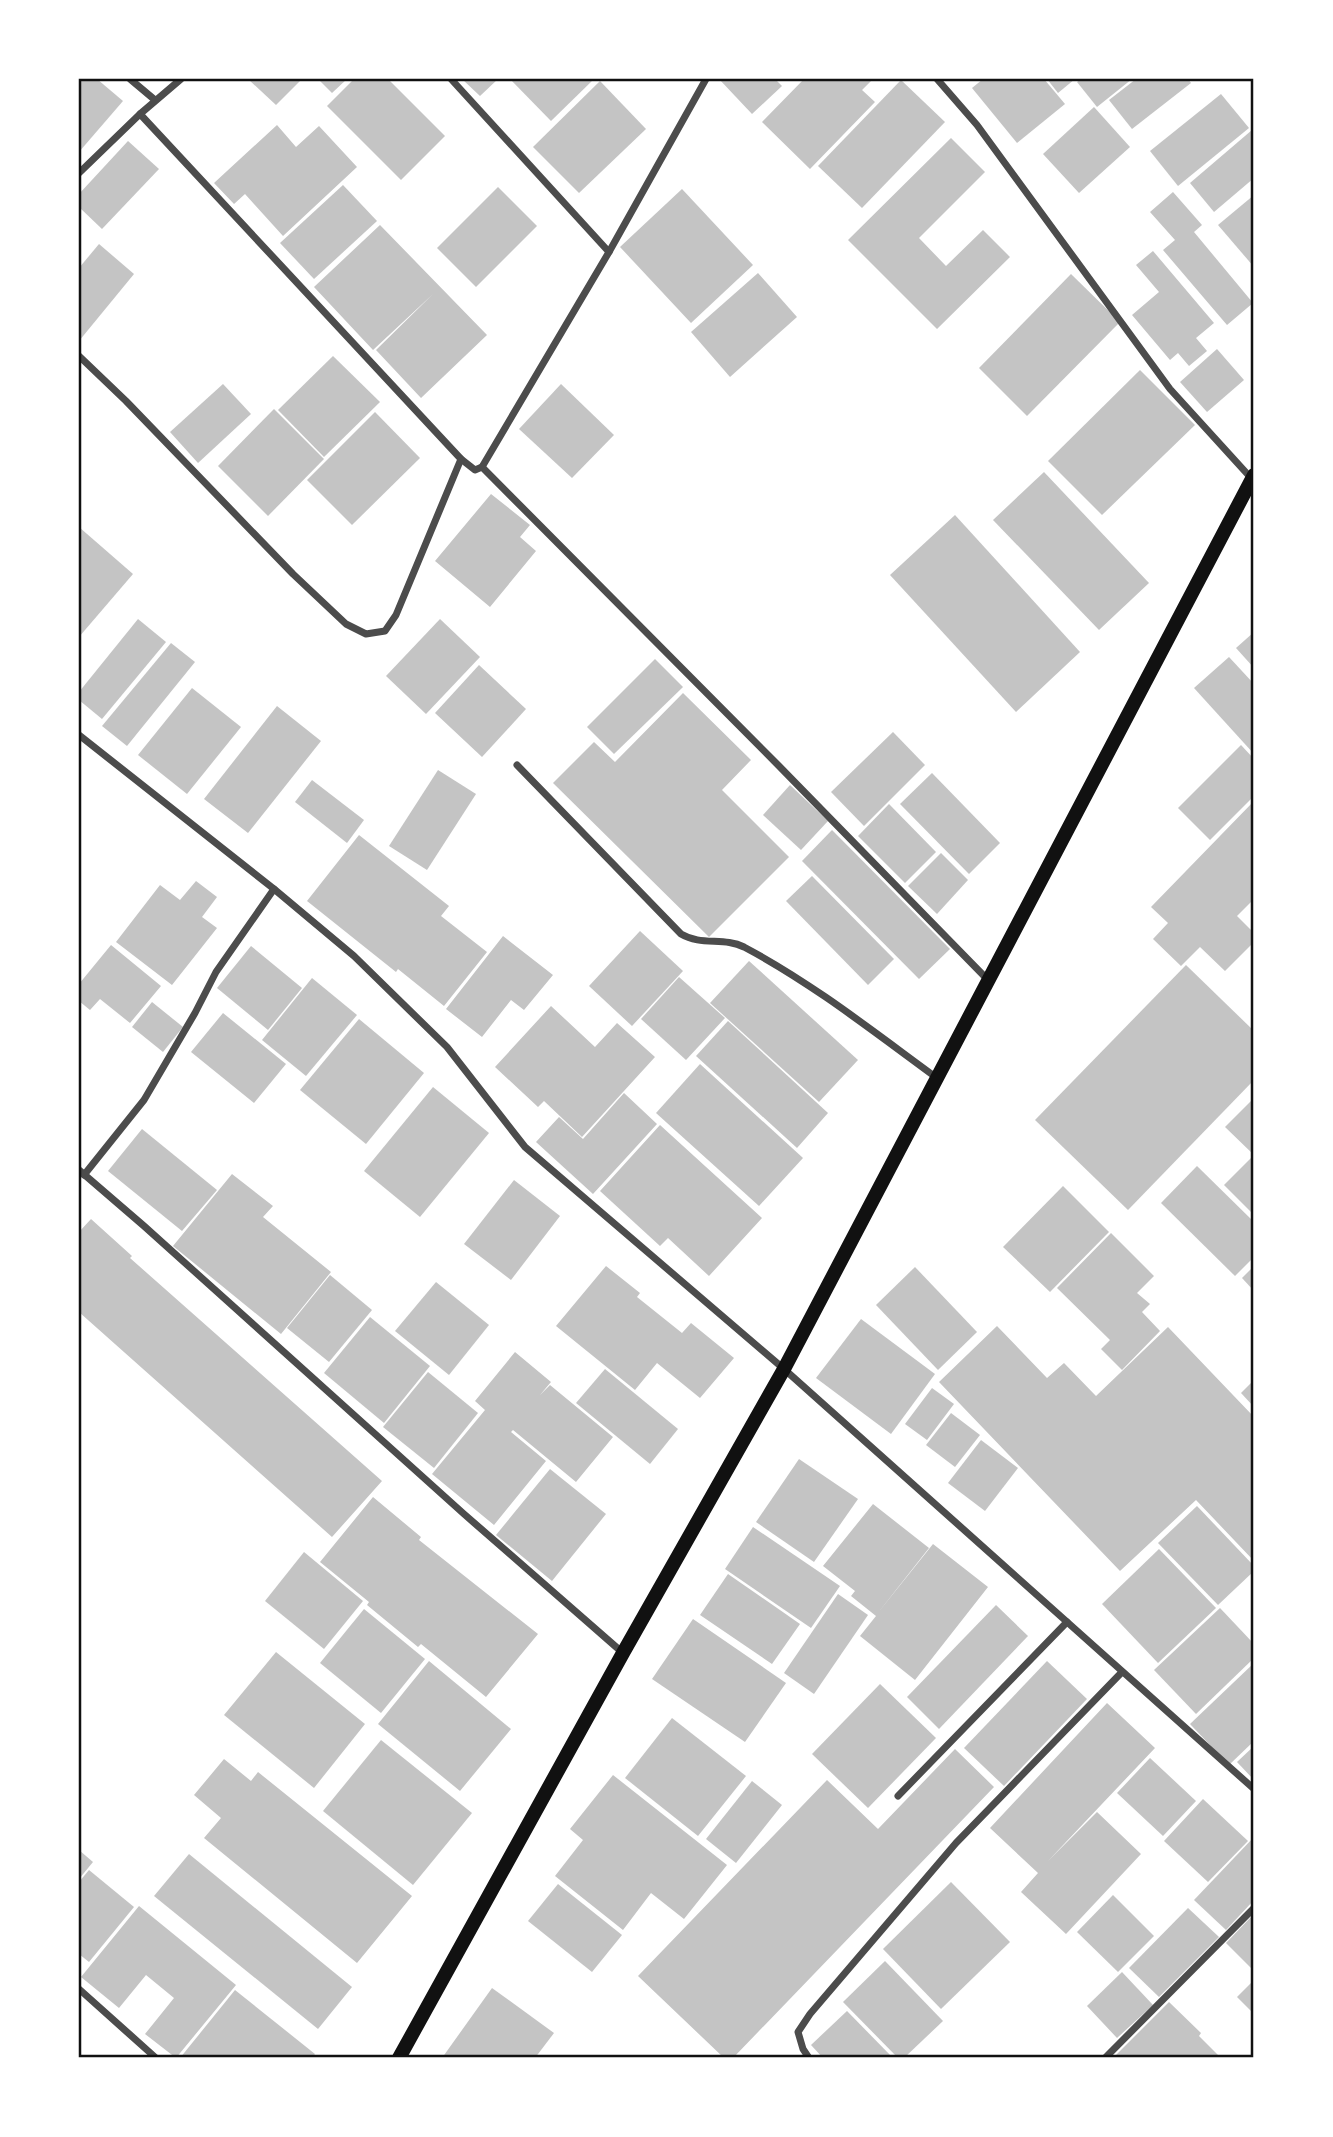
<svg xmlns="http://www.w3.org/2000/svg" width="1333" height="2137" font-family="'Open Sans',sans-serif">
  <style>
    .building { fill: #c4c4c4 }
    .lines { fill: none; stroke-linecap: round; stroke-linejoin: round }
    .minor { stroke: #4c4c4c; stroke-width: 7 }
    .secondary { stroke: #111; stroke-width: 14 }
    .neatline { fill: none; stroke: #111; stroke-width: 2.5 }
  </style>
  <rect width="100%" height="100%" fill="#fff"/>
  <g class="building">
    <path d="M80,79H97L123,101L79,152Z"/>
    <path d="M248,79H302L276,105Z"/>
    <path d="M318,79H347L332,93Z"/>
    <path d="M354,79H388L445,136L401,180L327,106Z"/>
    <path d="M462,79H498L480,96Z"/>
    <path d="M510,79H594L551,121Z"/>
    <path d="M719,79H775L782,86L752,114Z"/>
    <path d="M804,79H873L862,90L875,102L810,169L762,122Z"/>
    <path d="M983,79H1044L1065,104L1017,143L972,88Z"/>
    <path d="M1047,79H1075L1058,93Z"/>
    <path d="M1081,79H1132L1097,107L1077,82Z"/>
    <path d="M1136,79H1188L1191,83L1132,129L1109,100Z"/>
    <path d="M901,80L945,122L862,208L818,166Z"/>
    <path d="M600,81L646,129L579,193L533,147Z"/>
    <path d="M1221,94L1249,128L1178,186L1150,151Z"/>
    <path d="M1094,107L1130,147L1079,193L1043,154Z"/>
    <path d="M277,125L296,147L319,126L357,167L283,236L245,194L234,204L214,183Z"/>
    <path d="M1252,130L1254,133V178L1214,212L1190,183Z"/>
    <path d="M951,138L985,172L919,238L946,266L983,230L1010,257L937,329L848,240Z"/>
    <path d="M128,141L159,169L102,229L79,207V194Z"/>
    <path d="M343,185L377,221L314,279L280,243Z"/>
    <path d="M498,187L537,226L476,287L437,248Z"/>
    <path d="M682,189L753,265L691,323L620,247Z"/>
    <path d="M1173,192L1202,225L1194,232L1253,303L1227,325L1163,250L1175,240L1150,212Z"/>
    <path d="M1254,195V267L1218,225Z"/>
    <path d="M380,225L487,335L421,398L376,350L433,294L373,350L314,287Z"/>
    <path d="M99,244L134,274L79,341V268Z"/>
    <path d="M1153,251L1214,323L1196,338L1207,351L1189,366L1178,353L1170,360L1132,315L1159,292L1136,265Z"/>
    <path d="M758,273L797,317L730,377L691,332Z"/>
    <path d="M1071,274L1120,322L1027,416L979,368Z"/>
    <path d="M1217,349L1244,380L1207,412L1180,382Z"/>
    <path d="M333,356L380,402L324,457L278,410Z"/>
    <path d="M1140,370L1195,425L1102,515L1048,461Z"/>
    <path d="M223,384L251,414L198,463L170,432Z"/>
    <path d="M561,384L614,435L572,478L519,429Z"/>
    <path d="M274,409L324,459L268,516L218,466Z"/>
    <path d="M375,412L420,458L352,525L307,480Z"/>
    <path d="M1044,472L1149,583L1099,630L993,520Z"/>
    <path d="M491,494L530,525L520,537L536,551L490,607L435,561Z"/>
    <path d="M955,515L1080,652L1016,712L890,575Z"/>
    <path d="M79,527L133,574L79,637Z"/>
    <path d="M138,619L166,642L102,719L79,700V692Z"/>
    <path d="M440,619L480,657L426,714L386,676Z"/>
    <path d="M1254,632V668L1236,648Z"/>
    <path d="M171,643L195,662L127,746L102,726Z"/>
    <path d="M1229,657L1254,684V754L1194,688Z"/>
    <path d="M655,659L683,687L614,754L587,727Z"/>
    <path d="M479,665L526,709L482,757L435,713Z"/>
    <path d="M192,688L241,727L187,794L138,755Z"/>
    <path d="M683,693L751,760L722,790L789,857L709,937L553,783L594,742L615,762Z"/>
    <path d="M277,706L321,741L248,833L204,799Z"/>
    <path d="M893,732L925,765L864,826L831,792Z"/>
    <path d="M1241,745L1254,759V796L1210,840L1178,808Z"/>
    <path d="M438,770L476,794L427,870L389,846Z"/>
    <path d="M932,773L1000,843L969,874L900,804Z"/>
    <path d="M312,780L364,820L347,843L295,802Z"/>
    <path d="M790,785L828,821L801,850L763,815Z"/>
    <path d="M1254,801V899L1237,916L1254,933V942L1225,971L1200,947L1181,966L1153,939L1168,923L1151,907Z"/>
    <path d="M889,804L936,852L905,883L858,836Z"/>
    <path d="M832,830L950,949L919,979L802,861Z"/>
    <path d="M359,835L449,906L441,916L487,952L444,1006L398,969L396,972L307,901Z"/>
    <path d="M941,853L968,880L937,914L908,886Z"/>
    <path d="M812,876L894,959L868,985L786,901Z"/>
    <path d="M196,881L217,897L202,917L217,928L172,985L116,942L160,885L180,900Z"/>
    <path d="M640,931L683,971L632,1026L589,986Z"/>
    <path d="M503,936L553,975L524,1010L511,1000L482,1037L446,1009Z"/>
    <path d="M111,945L161,986L130,1023L100,999L90,1010L79,1001V984Z"/>
    <path d="M251,946L302,988L268,1030L217,988Z"/>
    <path d="M749,961L858,1060L819,1102L710,1003Z"/>
    <path d="M1186,965L1254,1031V1080L1128,1210L1035,1120Z"/>
    <path d="M679,977L725,1018L686,1060L641,1019Z"/>
    <path d="M312,978L357,1015L306,1076L262,1040Z"/>
    <path d="M152,1002L183,1027L163,1052L132,1027Z"/>
    <path d="M551,1006L595,1047L617,1023L655,1057L582,1137L544,1101L538,1107L495,1067Z"/>
    <path d="M223,1013L286,1064L254,1103L191,1052Z"/>
    <path d="M359,1019L424,1073L366,1144L300,1090Z"/>
    <path d="M728,1021L828,1113L797,1148L696,1056Z"/>
    <path d="M700,1064L803,1158L759,1206L656,1113Z"/>
    <path d="M433,1087L489,1133L420,1217L364,1171Z"/>
    <path d="M624,1093L657,1124L593,1194L536,1142L559,1117L583,1139Z"/>
    <path d="M1254,1098V1215L1224,1185L1254,1155L1225,1127Z"/>
    <path d="M660,1125L762,1218L709,1276L668,1238L660,1246L600,1191Z"/>
    <path d="M142,1129L217,1190L182,1231L108,1171Z"/>
    <path d="M1197,1166L1254,1222V1257L1235,1276L1161,1203Z"/>
    <path d="M232,1174L273,1206L263,1217L331,1272L281,1334L173,1246Z"/>
    <path d="M514,1180L560,1216L511,1280L464,1244Z"/>
    <path d="M1063,1186L1109,1232L1050,1292L1003,1247Z"/>
    <path d="M91,1219L132,1256L130,1258L382,1481L332,1537L79,1312V1232Z"/>
    <path d="M1111,1233L1154,1276L1137,1293L1150,1304L1142,1312L1160,1331L1122,1370L1101,1349L1110,1340L1057,1288Z"/>
    <path d="M606,1266L640,1293L637,1297L682,1333L691,1323L734,1358L700,1398L657,1363L635,1390L556,1326Z"/>
    <path d="M1254,1266V1291L1242,1278Z"/>
    <path d="M915,1267L977,1332L938,1370L876,1305Z"/>
    <path d="M330,1275L372,1310L329,1362L287,1328Z"/>
    <path d="M436,1282L489,1325L449,1375L395,1331Z"/>
    <path d="M370,1317L430,1366L384,1423L324,1373Z"/>
    <path d="M861,1319L935,1374L891,1434L816,1378Z"/>
    <path d="M997,1326L1047,1378L1064,1363L1096,1396L1168,1327L1254,1417V1561L1196,1500L1120,1571L939,1382Z"/>
    <path d="M515,1352L551,1382L540,1395L550,1385L613,1437L576,1482L513,1430L511,1432L546,1461L494,1525L432,1474L485,1410L475,1401Z"/>
    <path d="M605,1369L678,1429L650,1464L576,1403Z"/>
    <path d="M428,1372L478,1413L434,1468L383,1427Z"/>
    <path d="M1254,1380V1407L1241,1393Z"/>
    <path d="M932,1388L954,1404L927,1440L905,1424Z"/>
    <path d="M951,1413L980,1435L955,1467L926,1445Z"/>
    <path d="M981,1440L1018,1468L985,1511L948,1483Z"/>
    <path d="M799,1459L858,1499L814,1562L756,1522Z"/>
    <path d="M550,1469L606,1514L552,1581L496,1535Z"/>
    <path d="M373,1497L421,1537L419,1540L538,1634L486,1697L421,1644L418,1647L367,1605L369,1602L320,1562Z"/>
    <path d="M873,1504L929,1548L877,1614L933,1544L988,1587L915,1680L860,1636L876,1616L851,1596L855,1591L823,1566Z"/>
    <path d="M1197,1506L1254,1566V1571L1218,1605L1158,1543Z"/>
    <path d="M753,1527L840,1586L811,1628L725,1569Z"/>
    <path d="M1159,1549L1216,1608L1158,1663L1102,1604Z"/>
    <path d="M304,1552L363,1601L324,1649L265,1601Z"/>
    <path d="M728,1574L800,1624L772,1664L700,1615Z"/>
    <path d="M838,1594L868,1615L814,1694L784,1673Z"/>
    <path d="M996,1605L1028,1636L939,1729L907,1697Z"/>
    <path d="M1220,1608L1254,1644V1658L1196,1714L1154,1670Z"/>
    <path d="M364,1609L425,1659L381,1713L320,1663Z"/>
    <path d="M693,1619L786,1683L745,1742L652,1679Z"/>
    <path d="M276,1652L365,1724L314,1788L224,1715Z"/>
    <path d="M429,1661L511,1729L460,1791L378,1724Z"/>
    <path d="M1047,1661L1087,1699L1004,1786L964,1748Z"/>
    <path d="M1254,1663V1741L1229,1765L1190,1724Z"/>
    <path d="M880,1684L936,1738L868,1808L812,1754Z"/>
    <path d="M1107,1703L1155,1748L1048,1861L1097,1812L1141,1854L1066,1934L1021,1892L1038,1873L990,1828Z"/>
    <path d="M672,1718L746,1776L698,1836L625,1778Z"/>
    <path d="M381,1740L472,1813L413,1885L323,1811Z"/>
    <path d="M1254,1746V1780L1237,1762Z"/>
    <path d="M955,1749L994,1787L733,2058H724L638,1976L827,1780L878,1829Z"/>
    <path d="M1150,1758L1196,1801L1163,1836L1117,1793Z"/>
    <path d="M224,1759L251,1781L258,1772L412,1896L357,1963L204,1838L221,1818L194,1795Z"/>
    <path d="M613,1775L727,1865L684,1919L651,1893L623,1930L555,1876L583,1840L570,1829Z"/>
    <path d="M752,1781L782,1805L736,1863L706,1839Z"/>
    <path d="M1203,1799L1248,1841L1208,1882L1164,1841Z"/>
    <path d="M1254,1837V1900L1226,1930L1194,1900Z"/>
    <path d="M79,1850L93,1862L79,1879Z"/>
    <path d="M189,1854L352,1987L318,2029L154,1896Z"/>
    <path d="M89,1870L134,1907L89,1962L79,1954V1882Z"/>
    <path d="M951,1882L1010,1942L941,2009L883,1949Z"/>
    <path d="M558,1884L622,1935L592,1972L528,1921Z"/>
    <path d="M1113,1895L1154,1936L1118,1972L1077,1932Z"/>
    <path d="M139,1906L236,1985L176,2058L145,2034L174,1998L146,1975L119,2008L81,1977Z"/>
    <path d="M1188,1908L1219,1937L1159,1997L1129,1968Z"/>
    <path d="M1254,1914V1971L1226,1943Z"/>
    <path d="M885,1961L943,2021L904,2058H898L843,2002Z"/>
    <path d="M1122,1972L1153,2005L1117,2038L1087,2006Z"/>
    <path d="M1254,1980V2014L1237,1997Z"/>
    <path d="M492,1988L554,2033L535,2058H442Z"/>
    <path d="M235,1990L315,2054L312,2058H180Z"/>
    <path d="M1169,2002L1201,2033L1199,2036L1221,2058H1113Z"/>
    <path d="M847,2011L893,2058H823L811,2045Z"/>
  </g>
  <g class="lines">
    <g class="minor">
      <path d="M130,79L155,100"/>
      <path d="M451,79L609,252"/>
      <path d="M937,79L977,125L1170,389L1251,478"/>
      <path d="M140,114L461,459L475,470L482,467L609,252L706,79"/>
      <path d="M79,173L140,114L181,79"/>
      <path d="M79,356L126,401L293,574L346,624L366,634L385,631L396,615L461,459"/>
      <path d="M482,467L779,766L988,980"/>
      <path d="M79,735L274,889L354,956L447,1047L525,1147L784,1369L1254,1789"/>
      <path d="M517,765L681,934C701,946 724,937 744,947C812,983 874,1032 937,1078"/>
      <path d="M79,1170L144,1226L464,1514L623,1653"/>
      <path d="M84,1175L144,1100L195,1013L216,972L274,889"/>
      <path d="M898,1796L1067,1622"/>
      <path d="M79,1989L156,2058"/>
      <path d="M809,2058L803,2049L798,2032L810,2014L956,1843L1122,1672"/>
      <path d="M1105,2058L1254,1908"/>
    </g>
    <path class="secondary" d="M399,2058L623,1653L784,1369L1254,475"/>
  </g>
  <rect width="1333" height="2137" fill="none" stroke="#ffffff" stroke-width="161"/>
  <rect x="80" y="80" width="1172" height="1976" class="neatline"/>
</svg>
